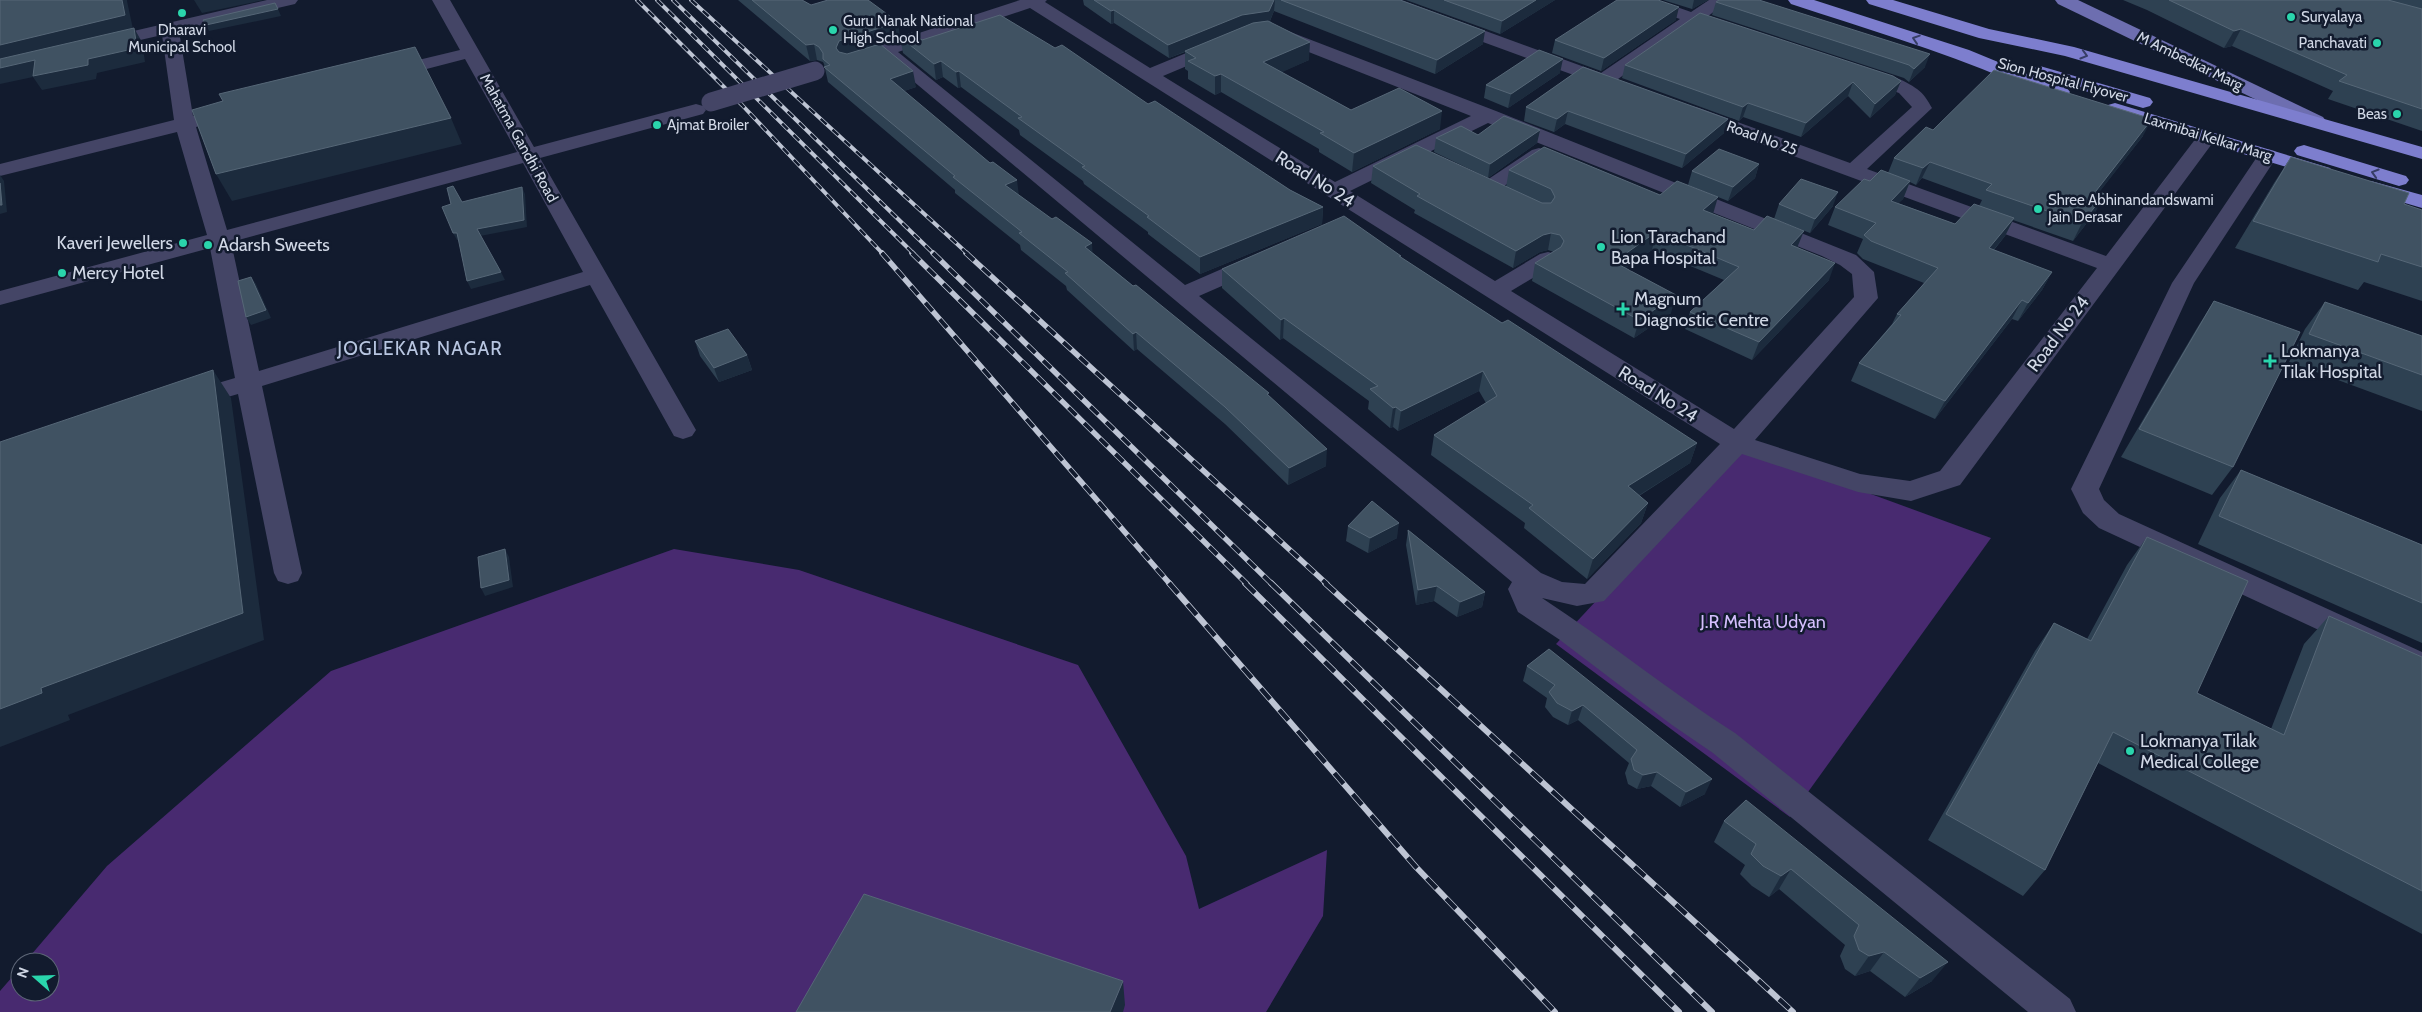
<svg xmlns="http://www.w3.org/2000/svg" width="2422" height="1012" font-family="Cabin,sans-serif">
  <style>
    .green { fill: #482a70 }
    .lines { fill: none; stroke-linecap: round; stroke-linejoin: round }
    .minor { fill: #444566; fill-rule: evenodd }
    .major { fill: #6d6eb0; fill-rule: evenodd }
    .highway { fill: #7d7ece; fill-rule: evenodd }
    .rail-far2-casing { stroke: #bdc4d3; stroke-width: 4 }
    .rail-far1-casing { stroke: #bdc4d3; stroke-width: 5.5 }
    .rail-casing { stroke: #bdc4d3; stroke-width: 6 }
    .rail-far2 { stroke: #121b2e; stroke-width: 2.5; stroke-dasharray: 8; stroke-linecap: butt }
    .rail-far1 { stroke: #121b2e; stroke-width: 4; stroke-dasharray: 11; stroke-linecap: butt }
    .rail { stroke: #121b2e; stroke-width: 4.5; stroke-dasharray: 14; stroke-linecap: butt }
    .minor-bridge { stroke: #444566; stroke-width: 19 }
    .wall { fill: #2e4152; fill-rule: evenodd }
    .shaded-wall { fill: #1c2b3d }
    .building { fill: #405262; stroke: #566777 }
    .oneway { stroke: #373e66 }
    .poi-dot { fill: #2ad5ac; stroke: #121b2e; stroke-width: 2 }
    .labels { text-anchor: middle; stroke-width: 5; stroke-linejoin: round; paint-order: stroke }
    .far-poi-label { font-size: 15px; fill: #d1d8e6; stroke: #121b2e; text-anchor: start }
    .far-street-label { font-size: 15px; fill: #d1d8e6; stroke: #121b2e }
    .street-label { font-size: 18px; fill: #d1d8e6; stroke: #121b2e }
    .poi-label { font-size: 18px; fill: #d1d8e6; stroke: #121b2e; text-anchor: start }
    .park-label { font-size: 18px; fill: #d4befd; stroke: #121b2e }
    .neighbourhood-label { font-size: 19px; letter-spacing: 1px; fill: #b8c6e1; stroke: #121b2e }
  </style>
  <rect width="100%" height="100%" fill="#121b2e"/>
  <g class="green">
    <path d="M1740,446L1991,538L1790,817L1556,644Z"/>
    <path d="M674,549L799,570L1078,665L1186,856L1199,909L1327,850L1323,916L1266,1012H0V991L20,968V992H50V962H25L107,866L331,671Z"/>
  </g>
  <g class="lines">
    <g class="minor">
      <path d="M267,0H298L295,4L179,31L193,116L204,113L211,115L214,119L211,123L196,127L227,230L517,152L465,59L388,79L381,77L379,73L381,69L460,50L432,0H450L534,147L696,104L703,106L706,110L703,114L540,158L696,430L692,436L683,439L674,436L590,285L262,386L302,573L298,581L288,584L278,581L274,573L238,394L190,408L181,406L177,400L181,394L235,378L210,248L0,305V291L207,235L177,132L0,176V164L174,120L162,35L101,49L95,48L92,44L95,40ZM523,163L583,272L259,371L231,242Z"/>
      <path d="M1020,0H1047L1045,2L1150,68L1213,42H1225L1228,46L1225,50L1163,76L1335,182L1471,116L1268,36L1265,32L1268,28H1280L1496,111L1856,255L1874,272L1878,298L1755,440L1860,474L1910,481L1940,471L2097,268L1685,116L1682,112L1685,108L1692,106L1699,108L1850,163L1912,107L1899,93L1857,78L1855,74L1857,70C1872,66 1905,80 1917,89C1924,94 1928,101 1932,108L1867,169L2106,256L2200,133L2207,131L2214,133L2217,137L2214,141L1960,485L1911,501L1858,492L1742,454L1604,601L1577,606L1542,598C1608,641 1669,691 1735,733L2070,999L2076,1012H2028L1713,753L1672,725L1560,640L1518,612L1508,589L1512,582L876,50L879,46ZM1030,8L1720,444L1585,584L1562,582L1541,573L1199,296L1263,268L1266,263L1263,258L1255,256L1247,258L1185,285L898,52ZM1488,123L1822,256L1840,265L1852,274L1854,297L1734,429L1511,291L1556,264L1559,259L1556,254L1548,252L1540,254L1495,281L1350,191Z"/>
      <path d="M1376,0H1401L1601,73L1680,19L1634,4L1631,0H1657L1691,12L1709,0H1729L1707,17L1734,26L1737,30L1734,34L1728,35L1695,25L1618,79L1621,83L1619,87L1612,89L1379,4Z"/>
      <path d="M1539,148L1546,150L1549,154L1546,158L1504,186L1497,188L1490,186L1487,182L1490,178L1532,150Z"/>
      <path d="M2268,149L2275,151L2278,155L2194,283L2099,489L2104,500L2119,514L2422,652V678L2099,528L2083,513L2071,489L2172,283L2261,151Z"/>
    </g>
    <path class="major" d="M2055,0H2078L2323,117L2326,121L2323,125L2316,127L2309,125L2058,4Z"/>
    <g class="highway">
      <path d="M1788,0H1814L1969,50L2044,81L2067,88L2070,92L2067,96C2049,100 2025,87 2009,80C1938,50 1864,28 1791,4Z"/>
      <path d="M1866,0H1893L1989,29L2074,47L2422,147V159L2065,56L1979,38L1869,4Z"/>
      <path d="M2040,66L2150,98L2153,102L2150,106L2143,108L2033,76L2031,72L2033,68Z"/>
      <path d="M2115,103L2330,168L2333,172L2330,176L2323,178L2316,176L2108,113L2105,109L2108,105Z"/>
      <path d="M2304,145L2406,176L2409,180L2406,184L2399,186L2297,155L2294,151L2297,147Z"/>
      <path d="M2371,181L2422,195V208L2364,191L2361,187L2364,183Z"/>
    </g>
    <g class="rail-far2-casing">
      <g id="rail-far2">
        <path d="M637,0L742,105L883,254"/>
        <path d="M657,0L914,254"/>
        <path d="M673,0L934,254"/>
        <path d="M691,0L968,254"/>
      </g>
    </g>
    <g class="rail-far1-casing">
      <g id="rail-far1">
        <path d="M882,253L1170,584"/>
        <path d="M912,253L1247,584"/>
        <path d="M933,253L1272,584"/>
        <path d="M966,253L1327,584"/>
      </g>
    </g>
    <g class="rail-casing">
      <g id="rail">
        <path d="M1169,583L1416,867L1555,1012"/>
        <path d="M1245,583L1679,1012"/>
        <path d="M1271,583L1712,1012"/>
        <path d="M1325,583L1793,1012"/>
      </g>
    </g>
    <use href="#rail-far2" class="rail-far2"/>
    <use href="#rail-far1" class="rail-far1"/>
    <use href="#rail" class="rail"/>
    <path class="minor-bridge" d="M711,102L815,71"/>
  </g>
  <g class="wall">
    <path d="M738,0H802L811,5L900,37L880,44L916,87L904,91L1018,194L1093,253L1269,396L1326,466L1288,485L1225,424L1137,349L1134,351L1067,290L1066,286L1021,250L1020,245L955,193V190L828,82L824,64L823,62L817,60L810,61Z"/>
    <path d="M1083,0H1400L1483,44L1435,74L1274,11L1270,21L1309,60L1281,72L1351,110L1440,129L1352,172L1319,152V149L1221,92L1215,95L1188,79V71L1185,69V52L1169,58L1114,23L1111,24L1084,5Z"/>
    <path d="M1406,0H1555L1500,34Z"/>
    <path d="M1663,0H1708L1692,9Z"/>
    <path d="M2123,0H2422V131L2328,99L2333,91L2232,46L2224,48L2147,10Z"/>
    <path d="M1716,2L1925,67L1909,82L1904,78L1712,15Z"/>
    <path d="M1676,20L1601,71L1552,53L1555,40Z"/>
    <path d="M900,37L922,40L1148,104L1290,190L1323,207L1322,224L1200,274L1148,234V232L1084,184L1083,181L1020,135L1019,130L961,87L958,88L943,77L936,80L903,53Z"/>
    <path d="M1625,65L1901,81L1895,95L1870,118L1848,96L1801,137L1743,117L1739,121L1622,78Z"/>
    <path d="M1583,67L1724,133L1682,168L1565,124L1554,132L1524,121L1526,107Z"/>
    <path d="M1560,73L1508,108L1484,98L1486,85Z"/>
    <path d="M1540,130L1537,143L1488,178L1434,152L1436,138Z"/>
    <path d="M1933,130L2143,136L2099,192L2096,211L2073,241L2013,220L2005,236L1994,250L2052,272L2042,290L2018,321L2012,319L1935,419L1851,381L1859,363L1892,324L1897,314L1924,283L1863,259L1857,253L1863,239L1828,225L1835,207L1870,181L1888,173L1894,158ZM1922,178L1982,200L1979,206L1955,224L1898,203L1903,199L1910,182L1916,185Z"/>
    <path d="M2291,157L2404,204L2422,210V301L2364,282L2358,290L2235,248L2274,183Z"/>
    <path d="M1759,164L1755,178L1728,201L1688,185L1692,171Z"/>
    <path d="M1373,166L1506,187L1509,170L1660,195L1713,214L1798,247L1829,280L1752,360L1685,329L1690,312L1724,280L1652,250L1625,268L1671,313L1634,338L1532,281L1535,263L1554,252L1548,250L1540,252L1513,268L1414,213L1415,210L1371,183Z"/>
    <path d="M1779,204L1833,206L1810,233L1774,219Z"/>
    <path d="M1401,256V258L1502,323L1697,443L1690,463L1639,496L1648,503L1641,523L1587,579L1524,528L1525,523L1431,455L1434,435L1486,403L1479,391L1398,431L1393,427L1390,428L1368,409L1369,401L1283,338L1280,340L1222,288V269Z"/>
    <path d="M2214,301L2233,467L2212,495L2121,457L2197,328Z"/>
    <path d="M2325,302L2422,336V411L2289,362L2305,329Z"/>
    <path d="M695,341L747,355L752,370L719,382L700,356Z"/>
    <path d="M2241,470L2422,545V643L2198,544L2220,498Z"/>
    <path d="M1348,526L1397,538L1368,553L1346,541Z"/>
    <path d="M1408,530L1485,592L1482,607L1457,617L1434,601L1416,605L1406,545Z"/>
    <path d="M2147,537L2197,693L2271,729L2304,644L2329,616L2422,657V934L2098,763L2045,870L2023,896L1928,840L2035,651L2054,623L2087,639L2127,565Z"/>
    <path d="M1549,649L1705,794L1680,807L1651,786L1637,789L1628,784L1625,773L1629,763L1578,720L1568,725L1553,717L1545,707L1547,698L1523,681L1527,666Z"/>
    <path d="M1746,800L1932,981L1905,997L1870,971L1855,976L1845,969L1840,956L1845,945L1779,889L1769,897L1752,886L1740,874L1745,865L1714,842L1724,821Z"/>
  </g>
  <g class="shaded-wall">
    <path d="M122,0H127V1L133,29L0,61V45Z"/>
    <path d="M194,0H264L202,13Z"/>
    <path d="M1274,0H1275L1274,11L1268,25L1241,28L1169,58L1168,45Z"/>
    <path d="M1536,0H1555L1500,34L1502,21Z"/>
    <path d="M1694,0H1708L1692,9Z"/>
    <path d="M1679,7L1676,20L1601,71L1604,58Z"/>
    <path d="M278,9L281,16L209,31L206,25Z"/>
    <path d="M1114,10V23L1111,24V11Z"/>
    <path d="M898,22L900,37L842,56L836,48L839,41Z"/>
    <path d="M134,28L142,42L145,62L97,73L96,79L42,90L33,77L0,84V68L35,60L88,59Z"/>
    <path d="M2241,29L2232,46L2224,48L2234,31Z"/>
    <path d="M1485,31L1483,44L1435,74L1437,60Z"/>
    <path d="M1310,42L1309,60L1263,81V62Z"/>
    <path d="M814,44L817,60L810,61L806,45Z"/>
    <path d="M1930,54L1925,67L1909,82L1914,69Z"/>
    <path d="M1563,59L1560,73L1508,108L1511,94Z"/>
    <path d="M941,61L943,77L936,80L934,64Z"/>
    <path d="M913,71L916,87L893,95L890,79Z"/>
    <path d="M959,71L961,87L958,88L956,72Z"/>
    <path d="M1221,74V92L1215,95V76Z"/>
    <path d="M1901,81L1895,95L1870,118L1875,104Z"/>
    <path d="M1853,82L1848,96L1801,137L1806,123Z"/>
    <path d="M1748,103L1743,117L1739,121L1743,107Z"/>
    <path d="M1442,111L1440,129L1352,172L1354,153Z"/>
    <path d="M1568,111L1565,124L1554,132L1557,119Z"/>
    <path d="M451,118L462,144L232,201L216,174Z"/>
    <path d="M1728,119L1724,133L1682,168L1686,154Z"/>
    <path d="M2152,119L2143,136L2087,208L2096,191Z"/>
    <path d="M1540,130L1537,143L1488,178L1490,164Z"/>
    <path d="M1930,162L1922,178L1916,185L1923,168Z"/>
    <path d="M1759,164L1755,178L1728,201L1733,187Z"/>
    <path d="M0,175L4,181L7,212L0,214Z"/>
    <path d="M1017,180L1019,196L1005,185Z"/>
    <path d="M1910,181L1903,199L1884,218L1891,201Z"/>
    <path d="M522,187L525,194L527,227L480,236L477,229Z"/>
    <path d="M1838,192L1833,206L1810,233L1815,219Z"/>
    <path d="M2105,194L2096,211L2073,241L2082,223Z"/>
    <path d="M1718,197L1713,214L1703,210Z"/>
    <path d="M1323,207L1322,224L1200,274V257Z"/>
    <path d="M2014,218L2005,236L1980,266L1989,248Z"/>
    <path d="M1804,231L1797,248L1791,245Z"/>
    <path d="M1656,232L1652,250L1609,279L1614,262Z"/>
    <path d="M453,233H457L460,240H457Z"/>
    <path d="M1551,233L1548,250L1540,252L1513,268L1516,251L1543,235Z"/>
    <path d="M1092,243L1093,260L1085,247Z"/>
    <path d="M1835,263L1829,280L1752,360L1759,342Z"/>
    <path d="M501,272L505,280L471,289L467,281Z"/>
    <path d="M2052,272L2042,290L2018,321L2028,303Z"/>
    <path d="M251,277L256,284L271,318L251,325L246,317Z"/>
    <path d="M1676,295L1671,313L1634,338L1639,320Z"/>
    <path d="M2022,300L2012,319L1935,419L1945,401Z"/>
    <path d="M1284,318L1283,338L1280,340L1281,320Z"/>
    <path d="M1136,332L1137,349L1134,351L1133,334Z"/>
    <path d="M747,355L752,370L719,382L714,368Z"/>
    <path d="M213,370L231,398L264,640L68,715L70,720L0,747V709L41,688Z"/>
    <path d="M1483,371L1479,391L1398,431L1401,411Z"/>
    <path d="M1396,407L1393,427L1390,428L1393,408Z"/>
    <path d="M1697,443L1690,463L1622,506L1628,486Z"/>
    <path d="M1327,449L1326,466L1288,485L1289,468Z"/>
    <path d="M1648,503L1641,523L1587,579L1593,559Z"/>
    <path d="M1399,523L1397,538L1368,553L1370,538Z"/>
    <path d="M505,549L509,557L513,587L485,596L481,588Z"/>
    <path d="M1437,586L1434,601L1416,605L1418,590Z"/>
    <path d="M1485,592L1482,607L1457,617L1460,602Z"/>
    <path d="M1583,705L1578,720L1568,725L1572,711Z"/>
    <path d="M1657,772L1651,786L1637,789L1643,775Z"/>
    <path d="M1712,779L1705,794L1680,807L1686,792Z"/>
    <path d="M1791,869L1779,889L1769,897L1781,876Z"/>
    <path d="M1884,952L1870,971L1855,976L1869,956Z"/>
    <path d="M1948,962L1932,981L1905,997L1920,978Z"/>
    <path d="M1123,981L1125,1005L1123,1012H1110Z"/>
  </g>
  <g class="building">
    <path d="M0,0H122L125,15L0,45Z"/>
    <path d="M752,0H802L811,5L828,0H868L898,22L839,41L836,48L839,52L847,54L880,44L913,71L890,79L990,163L993,162L1017,180L1005,185L1052,219L1056,217L1092,243L1085,247L1133,286L1136,285L1269,393L1267,394L1327,449L1289,468L1225,407L1136,332L1133,334L1065,273L1068,272L1019,233L1022,232L953,177L955,176L824,67L830,65L823,59V53L819,47L814,44L806,45Z"/>
    <path d="M1094,0H1274L1269,11L1242,15L1168,45L1114,10L1111,11Z"/>
    <path d="M1281,0H1400L1485,31L1437,60Z"/>
    <path d="M1444,0H1536L1502,21Z"/>
    <path d="M1617,0H1658L1679,7L1604,58L1555,40Z"/>
    <path d="M1719,0H1759L1930,54L1914,69L1909,65L1716,2Z"/>
    <path d="M2169,0H2388L2422,9V109L2339,81L2347,75L2241,29L2234,31Z"/>
    <path d="M275,3L278,9L206,25L203,20Z"/>
    <path d="M1700,13L1893,76L1901,81L1875,104L1853,82L1806,123L1748,103L1743,107L1625,65Z"/>
    <path d="M1000,15L1055,48L1062,45L1148,104L1155,101L1290,190L1323,207L1200,257L1147,217L1149,216L1082,167L1085,166L1018,118L1022,117L959,71L956,72L941,61L934,64L900,37L912,33L922,40Z"/>
    <path d="M1268,21L1310,42L1263,62L1351,110L1399,88L1442,111L1354,153L1320,133L1324,132L1221,74L1215,76L1188,61L1196,58L1185,51L1253,23Z"/>
    <path d="M134,28L137,48L88,59V65L33,76L35,60L0,68V59Z"/>
    <path d="M415,47L451,118L216,174L192,110L223,101L219,94Z"/>
    <path d="M1539,50L1563,59L1511,94L1486,85Z"/>
    <path d="M1583,67L1728,119L1686,154L1568,111L1557,119L1526,107Z"/>
    <path d="M1994,70L2152,119L2096,191L2105,194L2082,223L1986,190L1992,184L1930,162L1923,168L1894,158L1926,127L1933,130Z"/>
    <path d="M1504,116L1540,130L1490,164L1436,138L1461,126L1478,135Z"/>
    <path d="M1416,145L1542,203H1551L1555,197L1551,189L1509,170L1544,147L1660,195L1677,181L1718,197L1703,210L1754,230L1767,216L1804,231L1791,245L1835,263L1759,342L1690,312L1739,267L1656,232L1614,262L1676,295L1639,320L1535,263L1561,247L1564,241L1560,235L1551,233L1543,235L1516,251L1417,196L1420,194L1373,166Z"/>
    <path d="M1719,149L1759,164L1733,187L1692,171Z"/>
    <path d="M2291,157L2409,193L2404,204L2422,210V267L2381,254L2378,262L2253,221Z"/>
    <path d="M1881,170L1910,181L1891,201L1955,224L1974,204L2014,218L1989,248L2052,272L2028,303L2022,300L1945,401L1859,363L1901,315L1897,314L1938,268L1871,241L1864,235L1876,223L1835,207L1864,179L1870,181Z"/>
    <path d="M1801,179L1838,192L1815,219L1779,204Z"/>
    <path d="M0,183L2,205H0Z"/>
    <path d="M453,186L462,202L522,187L524,220L477,229L501,272L467,281L457,233H453L442,207L451,204L447,188Z"/>
    <path d="M1344,216L1401,256H1399L1502,323L1508,320L1697,443L1628,486L1648,503L1593,559L1529,508L1533,505L1434,435L1497,396L1483,371L1401,411L1396,407L1393,408L1370,389L1378,386L1284,318L1281,320L1222,269Z"/>
    <path d="M251,277L266,310L246,317L238,281Z"/>
    <path d="M2214,301L2300,332L2233,467L2139,429Z"/>
    <path d="M2325,302L2422,336V375L2309,334Z"/>
    <path d="M728,329L747,355L714,368L695,341Z"/>
    <path d="M213,370L243,613L41,688L42,693L0,709V442Z"/>
    <path d="M2241,470L2422,545V603L2219,516Z"/>
    <path d="M1372,501L1399,523L1370,538L1348,526Z"/>
    <path d="M1408,530L1485,592L1460,602L1437,586L1418,590Z"/>
    <path d="M2147,537L2248,581L2197,693L2284,735L2329,616L2422,657V891L2113,732L2045,870L1946,814L2054,623L2091,641Z"/>
    <path d="M505,549L509,580L481,588L478,557Z"/>
    <path d="M1549,649L1712,779L1686,792L1657,772L1643,775L1634,770L1631,759L1637,750L1583,705L1572,711L1557,703L1549,692L1555,685L1527,666Z"/>
    <path d="M1746,800L1948,962L1920,978L1884,952L1869,956L1859,950L1854,936L1859,925L1791,869L1781,876L1763,866L1751,854L1756,844L1724,821Z"/>
    <path d="M864,894L1123,981L1110,1012H796Z"/>
  </g>
  <defs><path id="oneway-chevron" d="M-2-3.5L2.5 0L-2 3.5" fill="none" stroke-width="1.6" stroke-linecap="round" stroke-linejoin="round" transform="scale(1.25)"/></defs>
  <g class="oneway">
    <use href="#oneway-chevron" transform="translate(1916 39) rotate(-162)"/>
    <use href="#oneway-chevron" transform="translate(2084 55) rotate(16)"/>
    <use href="#oneway-chevron" transform="translate(2375 173) rotate(-163)"/>
  </g>
  <g class="poi-dot">
    <circle cx="182" cy="13" r="5"/>
    <circle cx="2291" cy="17" r="5"/>
    <circle cx="833" cy="30" r="5"/>
    <circle cx="2377" cy="43" r="5"/>
    <circle cx="2397" cy="114" r="5"/>
    <circle cx="657" cy="125" r="5"/>
    <circle cx="2038" cy="209" r="5"/>
    <circle cx="183" cy="243" r="5"/>
    <circle cx="208" cy="245" r="5"/>
    <circle cx="1601" cy="247" r="5"/>
    <circle cx="62" cy="273" r="5"/>
    <path d="M1620.5 301.5h5v5h5v5h-5v5h-5v-5h-5v-5h5z"/>
    <path d="M2267.5 353.5h5v5h5v5h-5v5h-5v-5h-5v-5h5z"/>
    <circle cx="2130" cy="751" r="5"/>
  </g>
  <g class="labels">
    <g class="far-poi-label">
      <text x="2301" y="22">Suryalaya</text>
      <text x="843" y="26">Guru Nanak National<tspan x="843" dy="17">High School</tspan></text>
      <text x="182" y="35" text-anchor="middle">Dharavi<tspan x="182" dy="17">Municipal School</tspan></text>
      <text x="2367" y="48" text-anchor="end">Panchavati</text>
      <text x="2387" y="119" text-anchor="end">Beas</text>
      <text x="667" y="130">Ajmat Broiler</text>
      <text x="2048" y="205">Shree Abhinandandswami<tspan x="2048" dy="17">Jain Derasar</tspan></text>
    </g>
    <g class="far-street-label">
      <text transform="translate(2190 61) rotate(26)" y="5">M Ambedkar Marg</text>
      <text transform="translate(2063 80) rotate(15)" y="5">Sion Hospital Flyover</text>
      <text transform="translate(2208 137) rotate(17)" y="5">Laxmibai Kelkar Marg</text>
      <text transform="translate(519 138) rotate(61)" y="5">Mahatma Gandhi Road</text>
      <text transform="translate(1762 138) rotate(20)" y="5">Road No 25</text>
    </g>
    <g class="street-label">
      <text transform="translate(1315 179) rotate(32)" y="6">Road No 24</text>
      <text transform="translate(2058 334) rotate(-53)" y="6">Road No 24</text>
      <text transform="translate(1658 394) rotate(32)" y="6">Road No 24</text>
    </g>
    <g class="poi-label">
      <text x="1611" y="243">Lion Tarachand<tspan x="1611" dy="21">Bapa Hospital</tspan></text>
      <text x="173" y="249" text-anchor="end">Kaveri Jewellers</text>
      <text x="218" y="251">Adarsh Sweets</text>
      <text x="72" y="279">Mercy Hotel</text>
      <text x="1634" y="305">Magnum<tspan x="1634" dy="21">Diagnostic Centre</tspan></text>
      <text x="2281" y="357">Lokmanya<tspan x="2281" dy="21">Tilak Hospital</tspan></text>
      <text x="2140" y="747">Lokmanya Tilak<tspan x="2140" dy="21">Medical College</tspan></text>
    </g>
    <g class="park-label">
      <text x="1763" y="628">J.R Mehta Udyan</text>
    </g>
    <g class="neighbourhood-label">
      <text x="420" y="355">JOGLEKAR NAGAR</text>
    </g>
  </g>
  <g transform="translate(35 977) rotate(290)"><circle r="24" fill="#121b2e" stroke="#5e6778"/>
  <path d="M0-4L9 19L0 12L-9 19Z" fill="#2ad5ac"/>
  <text y="-8" font-size="14" font-weight="bold" text-anchor="middle" fill="#d1d8e6">N</text>
  </g>
</svg>
